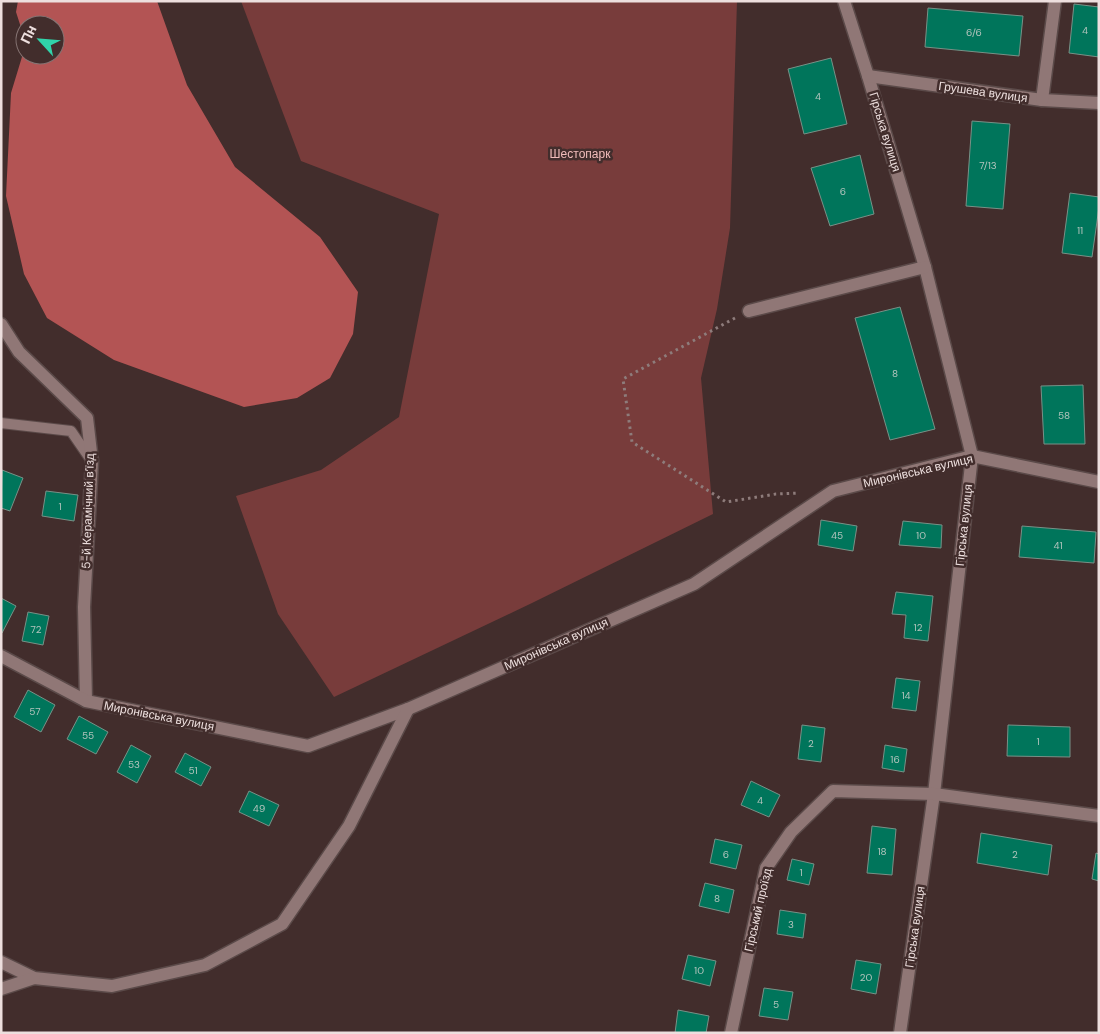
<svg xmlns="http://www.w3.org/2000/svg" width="1100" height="1034" font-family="'DM Sans',sans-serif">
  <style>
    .green { fill: #783c3b }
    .water { fill: #b35454 }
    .building { fill: #00755b; stroke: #789187 }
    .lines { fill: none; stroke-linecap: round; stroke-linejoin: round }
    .lane-casing { stroke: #5b4a49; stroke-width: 12 }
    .street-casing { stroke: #5b4a49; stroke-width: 15 }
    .path { stroke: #8e7c7b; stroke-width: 3; stroke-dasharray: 2.5 4; stroke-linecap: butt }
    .lane { stroke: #907776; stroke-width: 10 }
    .street { stroke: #907776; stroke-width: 12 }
    .labels { text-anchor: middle; stroke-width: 5; stroke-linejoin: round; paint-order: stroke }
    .number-label { font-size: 10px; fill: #b2c4bd }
    .street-label { font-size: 12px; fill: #eddfde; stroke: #422d2c }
    .park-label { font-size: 12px; fill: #f1bcba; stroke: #422d2c }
  </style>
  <rect width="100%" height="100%" fill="#422d2c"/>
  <path class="green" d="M241,1H737L730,228L717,309L701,378L713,514L532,603L334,697L278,614L236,496L321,470L399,417L439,214L301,161Z"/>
  <path class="water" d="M18,1H157L187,85L235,167L320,237L358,292L353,334L330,378L297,398L244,407L114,360L47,318L24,274L6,196L11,93L25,47V55H55V25H25V40L16,12Z"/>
  <g class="building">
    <path d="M1074,4L1099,7V57L1069,53Z"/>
    <path d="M928,8L1023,16L1019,56L925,47Z"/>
    <path d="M831,58L847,124L804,134L788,69Z"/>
    <path d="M972,121L1010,124L1003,209L966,206Z"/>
    <path d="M860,155L874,214L830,226L811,168Z"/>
    <path d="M1070,193L1099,197V207L1092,257L1062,253Z"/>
    <path d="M900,307L935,429L890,440L855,318Z"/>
    <path d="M1083,385L1085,444H1044L1041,386Z"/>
    <path d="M2,470L23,478L10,511L1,508Z"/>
    <path d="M46,491L78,495L74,521L42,516Z"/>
    <path d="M821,520L857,526L853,551L818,545Z"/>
    <path d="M903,521L942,525L941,548L899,545Z"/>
    <path d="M1022,526L1096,532L1094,563L1019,557Z"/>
    <path d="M896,592L933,596L928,641L904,638L906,615L892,614Z"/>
    <path d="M1,598L16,606L2,633L1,632Z"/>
    <path d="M28,612L49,616L43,645L22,641Z"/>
    <path d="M896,678L920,681L916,711L892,708Z"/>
    <path d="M28,690L55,705L41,732L14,717Z"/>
    <path d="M79,716L108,732L96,754L67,739Z"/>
    <path d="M802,725L825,728L821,762L798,759Z"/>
    <path d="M1008,725L1070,727V757L1007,756Z"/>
    <path d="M131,745L151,756L137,783L117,772Z"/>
    <path d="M885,745L907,749L904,772L882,768Z"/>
    <path d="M185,753L211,767L201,786L175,772Z"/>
    <path d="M751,781L780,795L769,817L741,805Z"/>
    <path d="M249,791L279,805L269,826L239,812Z"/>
    <path d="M872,826L896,829L892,875L867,873Z"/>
    <path d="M981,833L1052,845L1048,875L977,863Z"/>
    <path d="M715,839L742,845L736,869L710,863Z"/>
    <path d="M1096,853L1099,854V881L1092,879Z"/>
    <path d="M792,859L814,864L809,885L787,880Z"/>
    <path d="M705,883L734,890L729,913L699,906Z"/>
    <path d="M780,910L806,914L803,938L777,934Z"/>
    <path d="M688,955L716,961L710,986L682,979Z"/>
    <path d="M856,960L881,964L876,994L851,989Z"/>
    <path d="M764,988L793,992L788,1020L759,1016Z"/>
    <path d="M678,1010L709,1016L706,1033H675Z"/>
  </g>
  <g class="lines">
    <g class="lane-casing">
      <path id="lane" d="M1,423L71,431L91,460"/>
    </g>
    <g class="street-casing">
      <g id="street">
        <path d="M844,1L868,76L925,267L972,456L934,794L900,1033"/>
        <path d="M868,76L1042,100L1099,103"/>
        <path d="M1042,100L1055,1"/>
        <path d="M749,311L925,267"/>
        <path d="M1,324L19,352L87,418L92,461L84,607L86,701"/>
        <path d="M1,656L86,701L308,746L408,709L694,584L833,491L972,456L1099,482"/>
        <path d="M1,962L34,978L112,986L205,965L282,924L349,826L408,709"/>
        <path d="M1,989L34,978"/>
        <path d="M731,1033L766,868L791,832L833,791L934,794L1099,816"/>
      </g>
    </g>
    <path class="path" d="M735,318L623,379L632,442L726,502L776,494L799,493"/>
    <use href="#lane" class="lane"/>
    <use href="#street" class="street"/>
  </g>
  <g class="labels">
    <g class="number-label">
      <text x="1085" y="34">4</text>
      <text x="974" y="36">6/6</text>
      <text x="818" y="100">4</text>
      <text x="988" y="169">7/13</text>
      <text x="843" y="195">6</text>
      <text x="1080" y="234">11</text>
      <text x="895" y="377">8</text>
      <text x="1064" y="419">58</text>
      <text x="60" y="510">1</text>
      <text x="837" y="539">45</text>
      <text x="921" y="539">10</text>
      <text x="1058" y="549">41</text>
      <text x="918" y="631">12</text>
      <text x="36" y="633">72</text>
      <text x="906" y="699">14</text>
      <text x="35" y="715">57</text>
      <text x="88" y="739">55</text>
      <text x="1038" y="745">1</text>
      <text x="811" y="747">2</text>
      <text x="895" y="763">16</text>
      <text x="134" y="768">53</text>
      <text x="193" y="774">51</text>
      <text x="760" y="804">4</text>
      <text x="259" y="812">49</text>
      <text x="882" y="855">18</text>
      <text x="726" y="858">6</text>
      <text x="1015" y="858">2</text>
      <text x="801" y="876">1</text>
      <text x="717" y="902">8</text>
      <text x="791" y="928">3</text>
      <text x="699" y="974">10</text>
      <text x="866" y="981">20</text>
      <text x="776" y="1008">5</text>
    </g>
    <g class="street-label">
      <text transform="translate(983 92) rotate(8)" y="4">Грушева вулиця</text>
      <text transform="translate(885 132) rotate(73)" y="4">Гірська вулиця</text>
      <text transform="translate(918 471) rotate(-13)" y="4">Миронівська вулиця</text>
      <text transform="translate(88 511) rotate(-88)" y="4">5-й Керамічний в’їзд</text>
      <text transform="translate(964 525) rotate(-84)" y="4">Гірська вулиця</text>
      <text transform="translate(556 644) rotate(-24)" y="4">Миронівська вулиця</text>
      <text transform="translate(159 716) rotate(11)" y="4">Миронівська вулиця</text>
      <text transform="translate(758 910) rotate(-77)" y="4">Гірський проїзд</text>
      <text transform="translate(915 927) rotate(-82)" y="4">Гірська вулиця</text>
    </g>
    <g class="park-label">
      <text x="580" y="158">Шестопарк</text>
    </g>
  </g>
  <rect width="1100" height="1034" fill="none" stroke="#eddfde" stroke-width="5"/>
  <g transform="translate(40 40) rotate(296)"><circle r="24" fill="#422d2c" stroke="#867473"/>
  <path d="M0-4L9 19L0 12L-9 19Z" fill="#30d4aa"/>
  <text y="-8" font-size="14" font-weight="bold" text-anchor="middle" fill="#eddfde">Пн</text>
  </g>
</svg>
